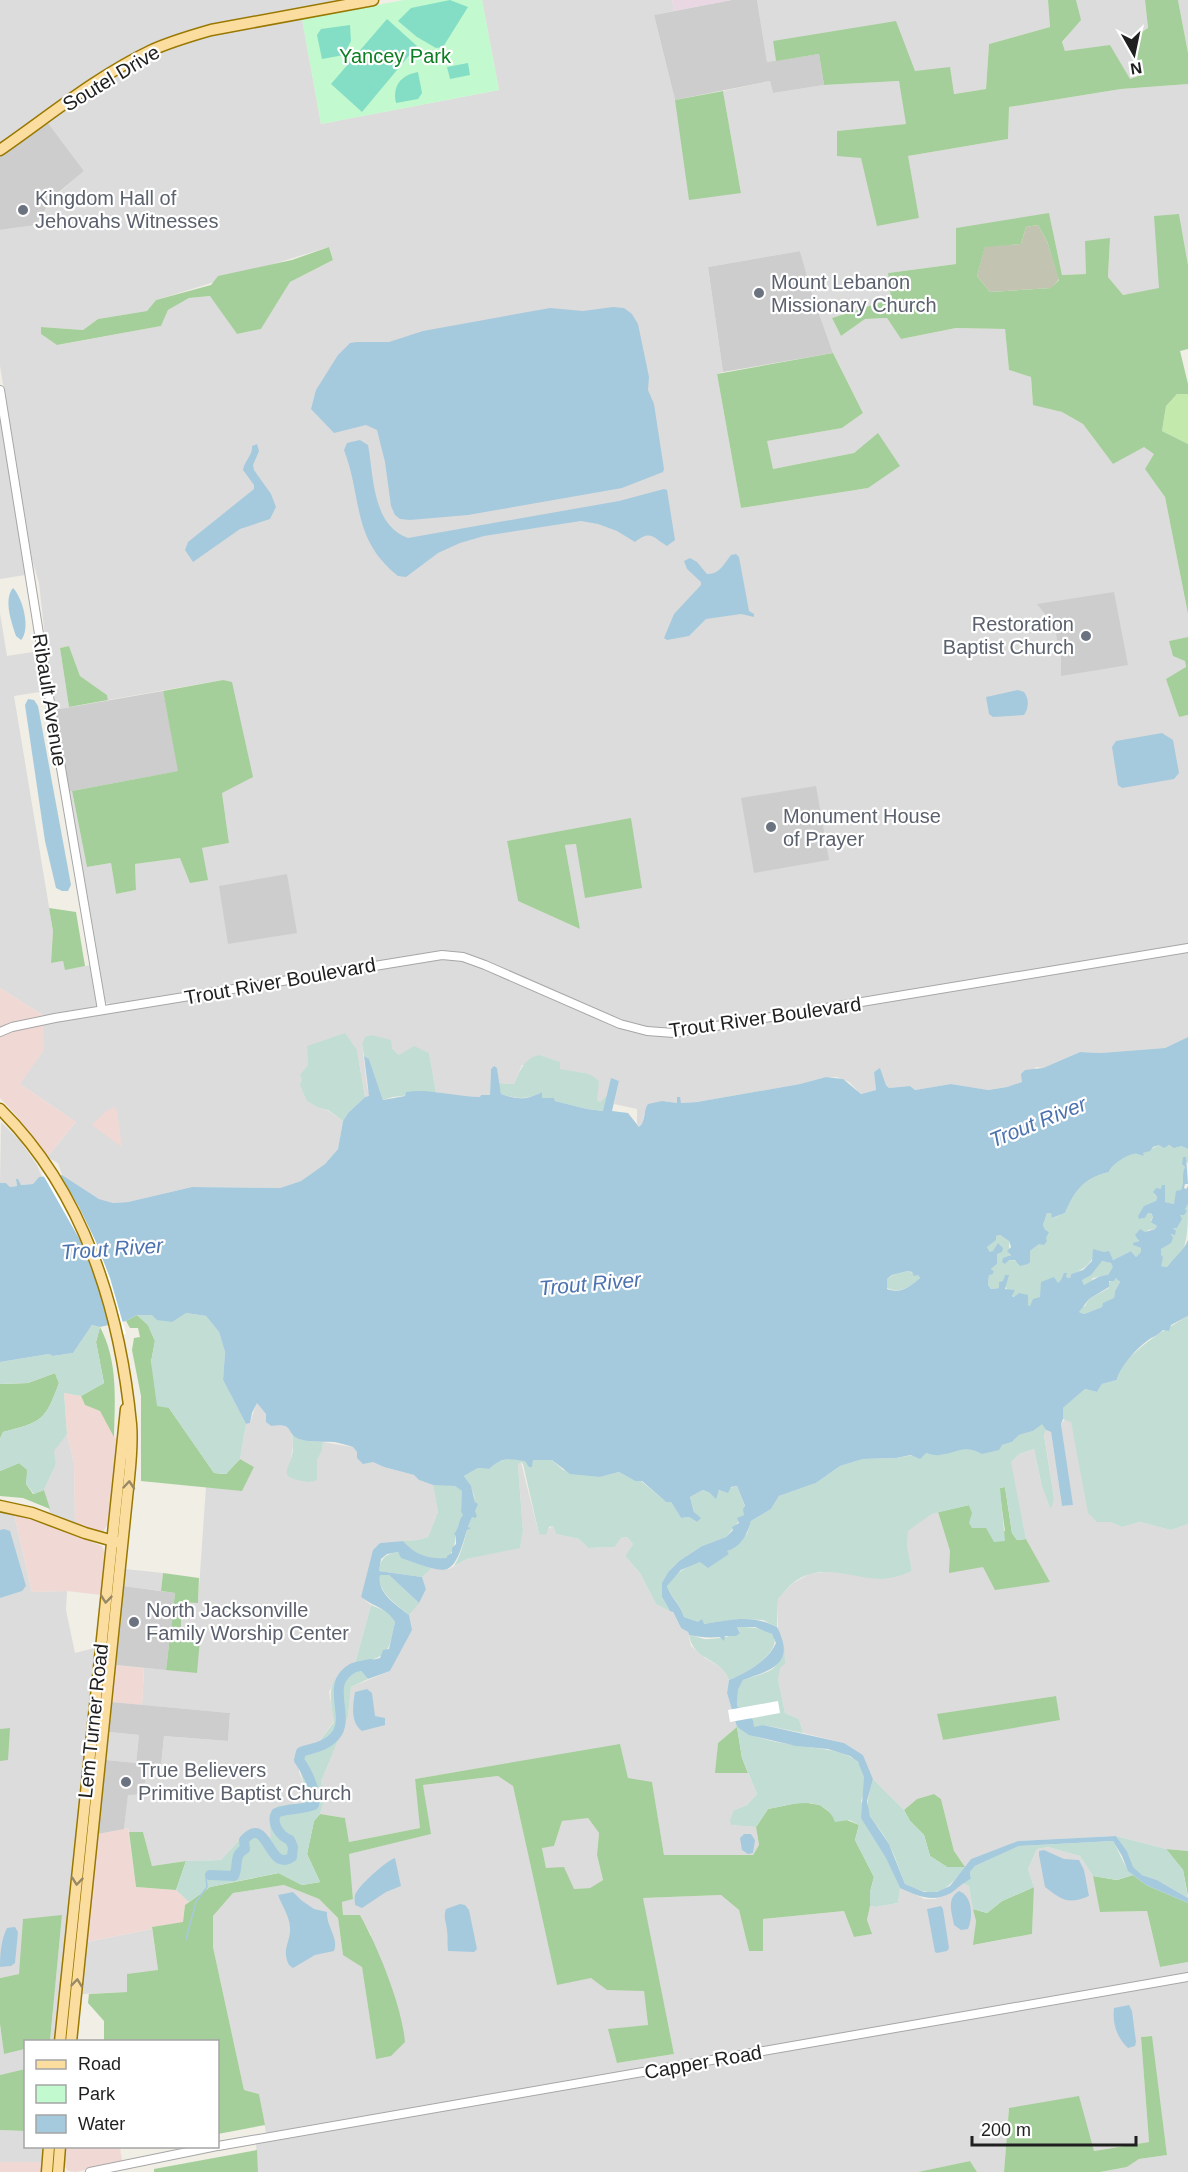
<svg xmlns="http://www.w3.org/2000/svg" width="1188" height="2172" font-family="Helvetica,sans-serif">
  <style>
    .residential { fill: #dddcdc; fill-rule: evenodd }
    .commercial { fill: #f0d9d5 }
    .industrial { fill: #e9d7e4 }
    .religious { fill: #cdcdcd }
    .construction { fill: #c2c4b1 }
    .grass { fill: #c3e9ac }
    .forest { fill: #a4cf9a; fill-rule: evenodd }
    .wetland { fill: #c2ded4 }
    .park { fill: #c3f9ce }
    .pitch { fill: #84dec6 }
    .water { fill: #a6cadd; fill-rule: evenodd }
    .pier { fill: #fff }
    .lines { fill: none; stroke-linecap: round; stroke-linejoin: round }
    .stream { stroke: #a6cadd; stroke-width: 1.5 }
    .river { stroke: #a6cadd; stroke-width: 10 }
    .minor-casing { stroke: #a6a6a6; stroke-width: 10 }
    .major-casing { stroke: #997801; stroke-width: 13 }
    .minor { stroke: #fff; stroke-width: 8 }
    .major { stroke: #fbde9f; stroke-width: 10 }
    .oneway { stroke: #988865 }
    .worship-dot { fill: #6b7280; stroke: #fff; stroke-width: 2 }
    .labels { text-anchor: middle; stroke-width: 4.5; stroke-linejoin: round; paint-order: stroke }
    .park-label { font-size: 20px; fill: #0c7e23; stroke: #fff }
    .street-label { font-size: 20px; fill: #1f1f1f; stroke: #fff }
    .worship-label { font-size: 20px; fill: #5b616d; stroke: #fff; text-anchor: start }
    .water-label { font-size: 21px; font-style: italic; fill: #4c72af; stroke: #fff }
  </style>
  <rect width="100%" height="100%" fill="#f0eee5"/>
  <g class="residential">
    <path d="M0,0H344L209,25L150,45L113,66L0,143Z"/>
    <path d="M482,0H672L674,11L654,15L675,100L741,192L723,91L770,81L773,93L824,85L899,81L907,124L837,131L908,156L1008,139L1009,107L1121,89L1188,84V265L1179,214L1159,289L1123,295L1108,277L1110,238L1086,274L1062,275L1049,214L956,228V264L888,273L891,299L832,318L841,336L865,319L887,318L901,339L956,328L1005,329L1009,370L1031,377L1033,404L1062,412L1083,424L1113,464L1144,446L1155,454L1146,469L1165,497L1188,614V637L1170,641L1185,661L1186,667L1178,717L1188,715V945L676,1029H658L623,1022L460,953L113,1005L104,1002L67,792L72,791L87,867L111,863L116,894L136,890L135,864L180,858L202,848L229,843L222,793L223,680L108,700L107,695L80,676L69,646L60,648L69,707L53,710L39,583L32,559L0,366V230L36,225L53,198L84,171L48,123L122,72L155,54L190,41L213,35L302,19L321,124L499,90ZM329,247L333,260L290,282L261,329L237,334L211,296L189,298L168,310L161,326L58,345L41,334V327L83,330L98,319L147,311L156,300ZM800,251L813,297L833,353L863,413L842,428L766,441L773,469L854,453L878,434L868,488L741,508L717,374L723,372L708,267ZM1038,604L1128,665L1061,659L1056,635L1049,619ZM631,819L576,844L565,845L580,929L518,901L507,841Z"/>
    <path d="M757,0H1048L1050,27L989,44L986,89L953,94L915,71L773,41L776,61L767,62Z"/>
    <path d="M1076,0H1145L1148,28L1137,35L1138,76L1130,79L1065,51L1062,43L1080,20Z"/>
    <path d="M1178,0H1188V53Z"/>
    <path d="M0,408L25,575L0,579Z"/>
    <path d="M0,613L7,656L39,651L46,691L14,696L53,931L51,963L63,961L65,969L92,965L98,1000L96,1006L90,1010L46,1017L0,988Z"/>
    <path d="M1188,952V1037L1165,1048L1100,1053L1080,1052L1043,1068L1036,1067L1023,1082L1007,1087L987,1090L951,1084L915,1090L910,1086L889,1088L886,1085L880,1069L874,1072L876,1090L861,1094L849,1082L837,1077H826L800,1084L697,1102L681,1103L677,1098V1103L662,1101L644,1114L643,1122L639,1127L637,1123V1109L614,1104L619,1081L611,1079L608,1094L600,1102L597,1100L585,1073L522,1065L514,1084L499,1083L497,1068L491,1069L490,1095L481,1097H465L436,1092L429,1053L399,1055L392,1048L362,1044L367,1086L370,1096L365,1097L357,1050L308,1065L302,1079L319,1108L327,1110L343,1121L338,1149L325,1164L301,1181L280,1188L192,1187L128,1202L113,1203L99,1199L62,1175L58,1163L47,1157L76,1122L20,1084L43,1024L442,958L466,961L625,1028L661,1035Z"/>
    <path d="M1,1122L20,1141L37,1165L42,1177H39L33,1184L21,1185L16,1180L17,1186L10,1187L6,1183H0Z"/>
    <path d="M257,1402L266,1414V1422L271,1426L281,1424L291,1429L293,1445L291,1459L317,1460L322,1451L323,1442L353,1447L357,1452L384,1467L414,1475L419,1480L433,1485L438,1512L428,1537L418,1540L380,1543L361,1597L371,1605L355,1664L340,1673L329,1692L334,1721L318,1743L300,1748L299,1772L305,1787V1803L271,1839L243,1836L221,1860L186,1861L152,1866L143,1832H129L128,1828L124,1829L128,1794L147,1765L161,1766L164,1736L228,1741L230,1713L142,1705L144,1668L197,1672L181,1631V1602H198L206,1487L242,1490L254,1467L240,1459L246,1424L250,1423Z"/>
    <path d="M1066,1418L1071,1422L1110,1522L1122,1527L1140,1522L1171,1530L1188,1524V1851L1166,1849L1116,1836L1019,1841L971,1859L965,1867L954,1851L941,1799L934,1794L917,1799L904,1810L873,1779L863,1755L844,1743L803,1733L799,1719L785,1713L778,1679V1599L793,1583L809,1574L832,1571L880,1579L912,1571L907,1545V1531L932,1514L938,1512L950,1551L983,1567L1050,1582L1026,1539L1010,1461L1019,1454L1034,1449L1042,1487L1050,1508L1054,1498L1044,1434L1046,1430L1051,1432L1062,1506L1072,1505L1061,1424ZM1055,1696L1060,1719L943,1740L938,1715Z"/>
    <path d="M67,1434L74,1463L75,1523L50,1513L44,1490L56,1464L53,1451Z"/>
    <path d="M521,1462L539,1534L553,1526L556,1534L579,1539L588,1548L615,1547L621,1538L627,1537L633,1544L625,1556L640,1573L656,1604L672,1611L681,1628L688,1632L691,1646L705,1658L722,1668L729,1680L727,1693L737,1727L718,1743L716,1773H748L757,1794L747,1805L734,1810L731,1825L756,1827L759,1845L753,1855H664L652,1783L628,1779L620,1745L415,1779L421,1828L349,1842L345,1818L320,1814L325,1798L321,1782L348,1716L351,1687L390,1671L411,1630L409,1615L426,1589L422,1577L432,1568L449,1569L467,1559L520,1547L523,1531L518,1465Z"/>
    <path d="M0,1512L14,1514L32,1592L67,1591L66,1610L75,1653L95,1648L55,2041H50L62,1915L19,1974L0,1978Z"/>
    <path d="M125,1569L163,1573L161,1591L123,1586Z"/>
    <path d="M109,1732L139,1735L136,1763L106,1760Z"/>
    <path d="M498,1776L513,1786L557,1984L591,1977L607,1990H644L648,2025L617,2063L674,2054L642,1898L721,1895L739,1910L749,1951H762L763,1919L844,1911L854,1937L871,1934L867,1920L870,1906L875,1907L898,1903L900,1888L925,1899H935L952,1892L961,1883L969,1886L976,1921L974,1945L1032,1934L1034,1887L1028,1869L1037,1849L1048,1847L1080,1856L1093,1876L1101,1912L1147,1911L1160,1967L1188,1962V1974L266,2133L259,2094L244,2090L213,1947V1916L233,1893L284,1885L319,1899L338,1918L343,1955L362,1966L376,2059L371,1935L360,1915H343L342,1902L353,1898L348,1854L430,1834L423,1785Z"/>
    <path d="M587,1817L599,1833L597,1855L603,1880L590,1888L574,1889L546,1869L542,1847L554,1846L562,1821Z"/>
    <path d="M152,1929L158,1970L127,1992L82,1994L87,1942Z"/>
    <path d="M1188,1980V2172H1100L1127,2167L1139,2159L1167,2155L1151,2036L1141,2037L1149,2142L1093,2151L1009,2108L1004,2172H977L970,2161L919,2172H258L256,2144Z"/>
    <path d="M0,2024L4,2054L25,2049V2069L0,2075Z"/>
    <path d="M0,2130L25,2131L26,2146L44,2147L42,2162H0Z"/>
  </g>
  <g class="commercial">
    <path d="M0,988L46,1017L0,1028Z"/>
    <path d="M43,1024L44,1050L20,1084L76,1122L47,1157L16,1115L0,1098V1035L11,1031Z"/>
    <path d="M114,1107L117,1111L122,1147L92,1125L105,1112Z"/>
    <path d="M64,1393L81,1396L85,1405L100,1411L119,1444L108,1524L103,1532H100L75,1523L74,1463L67,1434Z"/>
    <path d="M14,1514L46,1523L102,1546L105,1554L101,1595L67,1591L32,1592Z"/>
    <path d="M116,1665L144,1668L142,1705L111,1702Z"/>
    <path d="M128,1828L136,1887L176,1890L189,1902L185,1905L183,1923L152,1927V1929L87,1942L98,1834Z"/>
    <path d="M66,2147H120L122,2161L76,2172L68,2171L64,2165Z"/>
    <rect x="0" y="2162" width="42" height="10"/>
  </g>
  <path class="industrial" d="M672,0H732L674,11Z"/>
  <g class="religious">
    <path d="M732,0H757L767,62L819,54L824,85L773,93L770,81L675,100L654,15Z"/>
    <path d="M48,123L84,171L53,197L36,225L0,230V156Z"/>
    <path d="M800,251L813,297L833,353L723,372L708,267Z"/>
    <path d="M1114,592L1128,665L1061,676V659L1056,635L1049,619L1037,604Z"/>
    <path d="M163,691L179,771L67,792L53,710Z"/>
    <path d="M816,786L829,860L754,873L741,798Z"/>
    <path d="M287,874L297,933L228,944L219,886Z"/>
    <path d="M123,1586L175,1593L166,1670L116,1665Z"/>
    <path d="M111,1702L230,1713L228,1741L164,1736L161,1766L147,1765L144,1794L128,1795L124,1829L98,1834L106,1760L136,1763L139,1735L109,1732Z"/>
  </g>
  <path class="construction" d="M1038,225L1047,241L1059,279L1052,288L990,292L977,276L985,246L1021,244L1026,227Z"/>
  <path class="grass" d="M1177,394H1188V444L1162,431L1166,406Z"/>
  <g class="forest">
    <path d="M1048,0H1076L1081,20L1062,42L1065,51L1110,45L1130,79L1138,76L1137,35L1148,28L1145,0H1178L1188,53V84L1121,89L1009,107L1008,139L908,156L919,218L877,226L861,158L837,156V131L906,124L899,81L824,85L819,54L776,61L773,41L896,21L915,71L950,67L954,94L986,89L989,44L1050,27Z"/>
    <path d="M723,91L741,193L689,200L675,100Z"/>
    <path d="M1049,213L1062,275L1086,274L1085,241L1110,238L1108,277L1123,295L1159,288L1154,216L1179,214L1188,265V349L1180,351L1188,384V394H1177L1166,406L1162,431L1188,444V614L1165,497L1145,469L1154,454L1144,447L1113,464L1083,424L1062,412L1033,405L1031,377L1009,370L1005,329L956,328L901,339L887,318L865,319L841,336L832,318L891,299L888,273L956,264V228ZM1038,225L1047,241L1059,280L1051,288L990,292L977,276L985,247L1021,244L1026,227Z"/>
    <path d="M329,247L333,260L290,282L261,329L237,334L210,296L189,298L168,310L161,326L57,345L41,334V327L83,330L98,319L147,311L156,300L211,285L218,276L292,260Z"/>
    <path d="M833,353L863,413L842,428L767,441L773,469L854,453L878,433L900,466L868,488L741,508L717,374Z"/>
    <path d="M1188,637V715L1179,717L1166,679L1186,667L1185,661L1173,656L1169,641Z"/>
    <path d="M69,646L80,676L107,695L108,700L69,707L60,648Z"/>
    <path d="M223,680L232,682L253,777L222,793L229,843L202,848L208,880L190,883L180,858L135,864L136,890L116,894L111,863L87,867L72,791L178,771L163,691Z"/>
    <path d="M631,818L642,888L585,898L576,844L565,845L580,929L518,901L507,841Z"/>
    <path d="M49,908L76,912L85,966L65,970L63,961L51,963L53,931Z"/>
    <path d="M137,1315L148,1325L155,1341L151,1362L169,1408L214,1473L226,1474L240,1459L254,1467L242,1491L141,1481V1396L132,1350L134,1338L140,1337L138,1328H130L126,1321Z"/>
    <path d="M100,1327C118,1361 115,1399 114,1437L100,1411L85,1405L81,1396L104,1383L96,1342Z"/>
    <path d="M55,1373L59,1383C45,1421 42,1422 3,1432L0,1439V1384L28,1383Z"/>
    <path d="M19,1463L28,1470L26,1484L33,1494L44,1490L50,1509L23,1498L0,1496V1471Z"/>
    <path d="M1005,1487L1012,1533L1017,1540L1026,1539L1050,1582L995,1590L983,1567L949,1573L950,1551L938,1512L969,1505C976,1523 988,1528 1005,1531L999,1488Z"/>
    <path d="M163,1573L199,1578L198,1603L181,1602V1630L200,1639L197,1673L166,1670L175,1593L161,1591Z"/>
    <path d="M1056,1696L1060,1720L943,1740L937,1714Z"/>
    <path d="M737,1727L742,1758L748,1773H715L718,1743Z"/>
    <path d="M10,1728L8,1760L0,1761V1729Z"/>
    <path d="M620,1744L628,1778L652,1782L664,1855H753L759,1845L756,1827L768,1809L802,1802L820,1805L832,1814L859,1825L855,1840L874,1877L870,1892V1906L867,1920L872,1934L854,1937L844,1911L763,1919V1951H749L739,1910L721,1895L643,1898L674,2054L617,2063L608,2029L648,2025L644,1991L607,1990L591,1978L557,1985L513,1786L498,1776L423,1785L431,1834L349,1854L353,1899L342,1902L343,1915H360C378,1947 402,2006 405,2042L391,2056L376,2059L362,1967L343,1955L338,1918L319,1899L284,1885L233,1893L213,1916V1947L244,2090L259,2094L265,2125L218,2134V2042L104,2041V2021L88,2003L89,1994L127,1992V1974L158,1970L152,1927L183,1922L185,1905L210,1887L279,1873L302,1885L320,1882L307,1854L314,1821L320,1814L345,1818L349,1842L420,1828L415,1779ZM588,1818L599,1833L597,1855L603,1880L590,1888L574,1889L564,1867L546,1868L542,1848L554,1846L562,1821Z"/>
    <path d="M934,1794L941,1799L954,1851L965,1867H947L930,1856L924,1835L910,1821L904,1810L917,1799Z"/>
    <path d="M129,1832H143L152,1866L186,1861L176,1890L136,1887Z"/>
    <path d="M1166,1849L1188,1851V1896L1183,1870Z"/>
    <path d="M1133,1875L1146,1885L1188,1903V1962L1160,1967L1147,1911L1100,1912L1093,1876L1117,1880Z"/>
    <path d="M1034,1887L1032,1934L973,1945L976,1921L973,1909L987,1913L1002,1901Z"/>
    <path d="M62,1915L50,2041L26,2042L25,2049L4,2054L0,2024V1978L19,1974L23,1919Z"/>
    <path d="M1152,2036L1167,2155L1139,2159L1127,2167L1100,2172H1004L1009,2108L1079,2096L1094,2151L1149,2142L1141,2037Z"/>
    <path d="M25,2069V2131L0,2130V2075Z"/>
    <path d="M257,2150L258,2172H154V2169Z"/>
    <path d="M970,2161L977,2172H918Z"/>
  </g>
  <g class="wetland">
    <path d="M345,1033L357,1050L365,1097L348,1113L343,1121L328,1110L319,1108L307,1101L300,1085L302,1079L300,1075L308,1065L307,1046Z"/>
    <path d="M372,1035L391,1040L392,1048L399,1055L414,1046L429,1053L436,1092L393,1097L383,1100L369,1059L364,1056L362,1044L365,1037Z"/>
    <path d="M539,1055L560,1062V1069L585,1073L593,1076L599,1081L597,1100L600,1102L608,1094L604,1111L587,1109L555,1101L554,1098H542V1092C527,1100 517,1099 501,1094L499,1083L514,1084C520,1071 524,1058 539,1055Z"/>
    <path d="M1159,1145L1181,1146L1188,1149V1163L1186,1162V1157L1183,1186L1174,1204L1165,1202L1164,1188L1154,1194L1157,1197L1156,1202L1142,1210L1139,1219L1145,1218L1148,1213H1151L1153,1217L1151,1220L1157,1226L1155,1229L1148,1230L1134,1245L1141,1248L1142,1252L1136,1257L1131,1251L1113,1260L1104,1253L1097,1250C1091,1263 1085,1270 1071,1274L1070,1278L1066,1277L1030,1306C1017,1301 1007,1293 1003,1281L999,1288L991,1289L988,1285L989,1274H993L994,1271L991,1269L997,1264V1254L990,1252L987,1247L996,1236L1000,1235L1009,1241V1251L1011,1254L1006,1258L1009,1260L1030,1262V1251L1046,1238L1043,1225L1047,1213H1051L1053,1218L1065,1213C1075,1190 1084,1178 1109,1172C1111,1165 1125,1155 1133,1154C1136,1153 1141,1155 1143,1156V1153Z"/>
    <path d="M1188,1204C1188,1219 1188,1238 1183,1250C1178,1257 1172,1259 1167,1267L1161,1266V1249L1171,1236L1174,1228H1177L1180,1222L1179,1215Z"/>
    <path d="M1102,1261L1111,1263L1114,1267L1108,1275L1093,1278L1090,1283L1084,1285L1082,1280Z"/>
    <path d="M908,1271L918,1275L920,1278C909,1287 901,1294 887,1288V1279L893,1275Z"/>
    <path d="M1117,1278L1120,1282L1115,1291L1114,1298L1102,1307L1084,1314L1079,1312L1081,1307L1085,1306L1089,1299L1109,1288V1282Z"/>
    <path d="M186,1313L206,1316L219,1332L225,1352L223,1380L246,1424L240,1459L226,1474L214,1473L169,1408L157,1406L151,1362L155,1341L148,1325L137,1315Z"/>
    <path d="M1188,1316V1524L1171,1530L1140,1522L1122,1527L1110,1522H1097L1088,1513L1071,1422L1063,1419V1408L1085,1389L1097,1392L1102,1384L1117,1380C1122,1354 1167,1328 1188,1316Z"/>
    <path d="M92,1325L100,1327L96,1342L104,1383L81,1396L64,1393L67,1434L54,1451L56,1464L44,1490L34,1494L26,1484L27,1470L19,1463L0,1471V1439L3,1432C42,1422 45,1421 59,1383L55,1373L28,1383L0,1384V1362L49,1354L54,1356L73,1353Z"/>
    <path d="M1042,1423L1046,1430L1044,1435L1054,1498L1052,1507L1050,1508L1042,1487L1034,1449L1019,1454L1011,1462L1026,1539L1017,1540L1012,1533L1005,1487L1000,1488L1005,1541L994,1542L986,1528H972L969,1523L972,1513L969,1505L932,1514L908,1531L907,1545L912,1571C902,1575 892,1579 880,1579C851,1578 821,1562 794,1582C788,1587 783,1594 778,1599L777,1627L763,1620L740,1619L703,1624L684,1617C681,1604 672,1599 667,1586C681,1564 705,1560 729,1554L726,1551L747,1534L751,1521L771,1509L779,1496L816,1483L840,1466L863,1459L896,1458L925,1453L940,1455L956,1450L1002,1445L1012,1442L1019,1435L1033,1431Z"/>
    <path d="M292,1434C300,1442 312,1441 323,1442L322,1451L317,1460V1480C311,1483 305,1482 298,1480C280,1477 288,1468 291,1459C294,1451 293,1442 292,1434Z"/>
    <path d="M510,1458L552,1460L563,1470L600,1477L619,1472L635,1481H641L666,1502H671L681,1518L689,1517L697,1522L690,1497L703,1490L710,1493L737,1486L745,1507L744,1515L726,1537L702,1546L679,1561L669,1571L662,1597L670,1611L656,1604L640,1573L625,1556L633,1544L627,1537L621,1538L615,1547L588,1548L579,1539L556,1534L553,1526L549,1527L546,1535L539,1534L523,1464L521,1462L518,1465L523,1531L520,1548L467,1559L454,1566C460,1557 463,1545 466,1534C474,1508 482,1502 464,1476L478,1468L489,1469L497,1462Z"/>
    <path d="M438,1484L455,1486L463,1491L461,1512L464,1515C453,1528 459,1546 447,1559C427,1559 416,1555 403,1541L418,1540L428,1537L438,1512L433,1485Z"/>
    <path d="M398,1552L402,1558L432,1568L422,1577L379,1571C381,1558 385,1554 398,1552Z"/>
    <path d="M380,1575H389L419,1603L409,1615C397,1604 377,1593 380,1575Z"/>
    <path d="M371,1605L390,1613L395,1622C388,1655 389,1656 355,1664L368,1679L351,1687L348,1716L321,1782L325,1798L320,1814L314,1821L307,1854L320,1882L302,1885L278,1873L210,1887L189,1902L176,1890L186,1861L221,1860L243,1836L258,1831L271,1838L269,1815L278,1806L305,1803V1787L295,1755L300,1748L318,1743L334,1722C329,1692 326,1680 355,1664Z"/>
    <path d="M737,1627C806,1626 766,1666 729,1680C727,1676 724,1670 720,1667C706,1656 693,1655 689,1635C695,1636 698,1637 704,1639C711,1640 735,1636 740,1632Z"/>
    <path d="M784,1644L785,1664L780,1668L778,1679L785,1713L799,1719L803,1733L763,1725L754,1728L737,1706L738,1690L743,1680C768,1671 779,1674 784,1644Z"/>
    <path d="M737,1727C754,1738 774,1742 794,1745C828,1751 880,1748 861,1801L900,1888L898,1903L875,1907L870,1906V1892L874,1877L855,1840L859,1825L849,1820L835,1822C824,1793 791,1805 768,1809L756,1827L731,1825L730,1820L734,1810L747,1805L757,1794L742,1758Z"/>
    <path d="M873,1779L904,1810L910,1821L924,1835L930,1856L947,1867H965C944,1894 937,1899 905,1884C900,1871 895,1856 889,1844C871,1812 861,1819 873,1779Z"/>
    <path d="M1116,1836L1166,1849L1183,1870L1188,1898L1157,1880L1142,1875L1132,1867L1127,1851Z"/>
    <path d="M1113,1841C1119,1851 1125,1869 1133,1875L1117,1880L1093,1876L1080,1856L1048,1847L1037,1849L1028,1869L1034,1887L1002,1901L987,1913L973,1909L969,1886L961,1883L971,1879L970,1872L975,1866L1019,1846Z"/>
  </g>
  <path class="park" d="M404,0H482L499,90L321,124L302,19Z"/>
  <g class="pitch">
    <path d="M450,0L468,7L443,47L436,48L417,37L398,21L411,8Z"/>
    <path d="M387,19L417,46L362,112L331,84Z"/>
    <path d="M350,25L351,41L344,55L322,59L317,35L321,29Z"/>
    <path d="M468,63L470,75L450,79L447,67Z"/>
    <path d="M418,72L422,93L418,99L396,103C392,86 401,75 418,72Z"/>
  </g>
  <g class="water">
    <path d="M613,307L624,308L632,314L638,324L649,377L648,390L654,404L664,469L663,472L622,488L468,515L410,520L400,519L395,515L391,506L385,462L377,430L366,425L334,433L311,409L316,390L338,355L350,343L357,342H389L423,331L550,308L583,311Z"/>
    <path d="M360,440L368,445C374,477 372,525 408,538L619,501L664,489L667,490L675,540L667,546C652,537 651,530 635,542L617,531L598,524L581,521L484,536L460,543L438,553L406,577L398,576C351,538 363,500 344,450L347,443Z"/>
    <path d="M257,444L259,451L253,465L254,470L271,494L276,507L270,519L240,529L193,562L185,550L188,542L254,489V485L243,470C244,461 253,455 252,446Z"/>
    <path d="M736,554L739,557L749,611L754,614V617L741,614L706,619L689,636L667,640L664,638L674,614L701,585V582L687,569L684,561L690,558L697,562L707,574C719,575 724,564 731,555Z"/>
    <path d="M13,588C23,598 31,630 21,640L16,636C12,623 3,600 13,588Z"/>
    <path d="M1018,690L1024,692C1029,698 1029,708 1024,715L993,717L989,714L986,697Z"/>
    <path d="M28,699L34,700L38,706L71,885L68,891H62L56,888L45,841L25,705Z"/>
    <path d="M1162,733L1173,740L1179,773L1174,779L1122,788L1118,785L1112,747L1116,741Z"/>
    <path d="M1188,1037V1149L1181,1146L1174,1148L1169,1145L1164,1148L1159,1145L1153,1147L1150,1151L1143,1153L1144,1156C1142,1156 1136,1153 1134,1154C1126,1155 1111,1165 1109,1172C1084,1178 1075,1190 1065,1213L1052,1218L1051,1213H1047L1043,1225L1045,1230L1049,1232L1046,1238L1047,1241L1044,1245L1039,1244L1030,1251V1262L1028,1264L1020,1266L1015,1260H1009L1005,1264L1002,1262L1003,1258L1011,1255L1007,1251L1011,1247L1009,1241L1000,1235L996,1236V1240L987,1247L990,1252L993,1251L998,1243L1003,1248L1002,1252L997,1254V1264L991,1269L994,1271L993,1274L989,1275L988,1285L991,1289L999,1288V1282L1003,1281L1005,1275H1009L1005,1289L1015,1290L1012,1296L1014,1297L1019,1293L1028,1295V1305L1030,1306L1033,1299L1040,1297L1041,1282L1054,1277L1058,1283L1061,1280L1064,1273H1067L1066,1277L1070,1278L1071,1274L1083,1270L1092,1261L1093,1249L1104,1252L1109,1251L1113,1260L1131,1251L1136,1257L1141,1252V1248L1133,1245V1243L1139,1241L1135,1235L1140,1229L1145,1232L1155,1229L1157,1226L1151,1222L1153,1217L1151,1213H1148L1145,1218L1139,1219L1138,1216L1144,1206L1156,1201L1157,1197L1153,1192L1156,1188L1161,1189L1162,1185H1165V1202L1174,1204L1176,1191L1181,1190C1185,1182 1181,1175 1185,1167L1182,1164L1183,1157H1186L1188,1184H1185L1184,1188L1186,1189L1188,1186V1204L1185,1209L1187,1211L1184,1215H1180L1182,1219L1177,1228H1173L1176,1231L1175,1235L1171,1234L1173,1238L1171,1243L1161,1249V1255L1163,1257L1161,1266L1167,1267C1174,1257 1183,1252 1188,1240V1316L1171,1325L1169,1331L1163,1330C1158,1336 1153,1336 1147,1341C1137,1348 1119,1368 1117,1380L1102,1384L1097,1392L1085,1389L1063,1408V1419L1061,1424L1073,1505L1062,1506L1051,1432L1046,1430L1042,1424L1033,1431L1019,1435L1012,1442L1002,1445L999,1450L982,1454C963,1444 958,1453 940,1455C936,1456 930,1454 926,1453L920,1459L911,1455L896,1458L863,1459L840,1466L816,1483L779,1496L771,1509L751,1521C747,1535 741,1547 727,1551L729,1554L708,1568L700,1562L681,1570L667,1586C671,1598 681,1605 684,1617L698,1622L702,1619L704,1624C731,1620 751,1614 777,1627C796,1664 772,1670 743,1680L738,1690L737,1706L753,1720L754,1727L763,1725L844,1743L863,1755L873,1779L867,1801L870,1816L889,1844L905,1884L924,1892H937L950,1886L971,1859L1018,1841L1116,1836L1127,1851L1133,1867L1142,1875L1157,1880L1188,1898V1903L1146,1885L1128,1871L1122,1856L1113,1841L1019,1846L975,1866L970,1872L971,1879C962,1883 958,1888 951,1893C932,1903 918,1896 900,1888L886,1858L861,1818L864,1777L858,1762L850,1756L828,1749L796,1746L749,1735L737,1727L727,1693L729,1680C746,1673 769,1660 776,1643L772,1634L755,1627H737L740,1633L736,1636H725L724,1641L720,1637C708,1638 700,1637 689,1635L688,1632L681,1628L673,1612L670,1611L662,1597V1583L669,1571L679,1561L702,1546L726,1537L733,1530L732,1527L739,1523L737,1518L744,1515L743,1509L745,1506L737,1486L731,1487L728,1493L719,1490L716,1499L710,1493L703,1490L690,1497L694,1512L701,1518L697,1522L689,1517L681,1518L671,1502H666L642,1481H635L619,1472L600,1477L570,1474L552,1460H533L532,1467H529L525,1461C509,1459 503,1456 489,1469L478,1468L464,1476L471,1486L475,1502L478,1504L475,1511L477,1516L475,1518L472,1517L468,1527L471,1528L467,1530C452,1581 449,1574 401,1558L398,1552L387,1554L381,1559L379,1571L422,1577L426,1589L419,1603L389,1575H380C377,1594 396,1604 409,1615L412,1630L390,1671L368,1679L355,1664L380,1658L383,1650L389,1649L395,1622C387,1608 374,1607 361,1597L373,1550L380,1543L403,1541C416,1555 427,1559 447,1558V1556L452,1553V1548L456,1544V1536L454,1534C459,1529 458,1521 463,1515L461,1512L462,1491L455,1486L433,1485L419,1480L414,1475L384,1467L373,1462L363,1464L357,1458V1452L353,1447C347,1445 340,1443 334,1442C322,1441 310,1443 299,1439C285,1433 295,1422 271,1426L266,1422V1414L257,1403L252,1413L250,1423L246,1424L223,1380L225,1352L219,1332L206,1316L186,1313L172,1322L157,1320L152,1315H137L126,1321L100,1327L92,1325L73,1353L53,1356L49,1354L0,1362V1183H6L10,1187L17,1186L16,1179H18L21,1185L33,1184L39,1177L62,1175L99,1199L113,1203L128,1202L192,1187L280,1188L301,1181L325,1164L338,1149L343,1121L348,1113L365,1097L369,1096L364,1056L369,1059L383,1100L405,1096L406,1092C430,1088 456,1097 480,1097L481,1095H490L491,1069L494,1066L497,1068L501,1094C517,1100 527,1100 542,1092V1098H554L555,1101L587,1109L603,1111L611,1078L619,1081L612,1111L628,1113L639,1127C646,1122 643,1111 648,1104L662,1101L677,1103V1097H680L681,1103L697,1102L800,1084L826,1077L843,1079L861,1094L876,1090L874,1072L880,1068L886,1085L889,1088L910,1086L915,1090L951,1084L988,1090L1007,1087L1022,1082L1021,1074L1025,1070L1043,1068L1080,1052L1100,1053L1165,1048ZM1102,1261L1111,1263L1113,1267L1108,1275C1099,1275 1092,1281 1084,1285L1082,1280L1091,1275ZM908,1271L912,1272L914,1276L918,1275L920,1278C909,1287 901,1294 887,1289V1279L892,1275ZM1116,1278L1120,1282L1115,1291L1114,1298L1103,1303L1102,1307L1084,1314L1079,1312L1089,1299L1109,1287V1281H1114Z"/>
    <path d="M4,1529L10,1531L26,1586L22,1591L0,1598V1530Z"/>
    <path d="M367,1689L372,1693L375,1716L385,1718V1725L362,1731C350,1722 353,1705 355,1692Z"/>
    <path d="M744,1834H751L755,1840L753,1853L748,1854L742,1850L740,1838Z"/>
    <path d="M1044,1850L1064,1859L1079,1860L1084,1870L1089,1896C1068,1905 1062,1900 1045,1887L1039,1855V1851Z"/>
    <path d="M395,1858L401,1886L386,1892L362,1908L355,1905C355,1902 354,1898 355,1895C358,1886 386,1861 395,1858Z"/>
    <path d="M959,1891C973,1896 973,1918 968,1929L961,1930L954,1925C952,1912 946,1899 959,1891Z"/>
    <path d="M293,1892L301,1900L314,1909L327,1912C326,1926 339,1938 334,1951L315,1955L293,1968L289,1965C281,1948 291,1943 290,1927C289,1915 282,1906 278,1895Z"/>
    <path d="M460,1904L465,1905L469,1910L477,1949L474,1952L448,1951C447,1943 448,1937 447,1930C446,1921 443,1918 446,1909Z"/>
    <path d="M941,1906L943,1909L949,1948L947,1951L937,1953L935,1952L927,1909Z"/>
    <path d="M15,1927L18,1932L15,1963L11,1966L0,1967C0,1954 1,1940 7,1928Z"/>
    <path d="M1129,2005L1132,2011L1136,2042L1135,2046L1128,2048C1117,2038 1112,2023 1114,2008Z"/>
  </g>
  <g class="pier">
    <path d="M54,1165L79,1207L96,1242L110,1278L126,1334L112,1337L97,1283L80,1240L42,1173Z"/>
    <path d="M778,1701L780,1713L730,1722L728,1710Z"/>
  </g>
  <g class="lines">
    <path class="stream" d="M186,1939L196,1902L207,1887L206,1877L210,1875"/>
    <path class="river" d="M210,1875L234,1876C239,1865 233,1855 245,1849L244,1840C268,1813 268,1874 292,1857L293,1847L290,1840C280,1836 271,1824 276,1813C288,1808 302,1810 314,1805C317,1791 307,1771 299,1760L301,1752C313,1748 327,1746 335,1736C352,1717 323,1684 353,1668C357,1666 366,1665 371,1664"/>
    <g class="minor-casing">
      <g id="minor">
        <path d="M0,390L52,715L102,1010"/>
        <path d="M0,1032L12,1027L55,1018L442,955L463,957L485,965L620,1024L647,1031L674,1033L1188,948"/>
        <path d="M218,2146L1188,1977"/>
        <path d="M90,2172L217,2146"/>
      </g>
    </g>
    <g class="major-casing">
      <g id="major">
        <path d="M0,150C49,116 96,77 150,51C169,42 190,36 211,30L373,0"/>
        <path d="M0,1109C84,1192 120,1310 131,1424C133,1445 130,1467 128,1488L71,2042"/>
        <path d="M0,1506L32,1513L85,1533L117,1542"/>
        <path d="M60,2042L126,1409"/>
        <path d="M47,2172L49,2146"/>
        <path d="M58,2172L60,2146"/>
      </g>
    </g>
    <use href="#minor" class="minor"/>
    <use href="#major" class="major"/>
  </g>
  <defs><path id="oneway-chevron" d="M-2-3.5L2.5 0L-2 3.5" fill="none" stroke-width="1.6" stroke-linecap="round" stroke-linejoin="round" transform="scale(1.5)"/></defs>
  <g class="oneway">
    <use href="#oneway-chevron" transform="translate(129 1485) rotate(-85)"/>
    <use href="#oneway-chevron" transform="translate(106 1599) rotate(96)"/>
    <use href="#oneway-chevron" transform="translate(77 1881) rotate(96)"/>
    <use href="#oneway-chevron" transform="translate(77 1983) rotate(-84)"/>
  </g>
  <g class="worship-dot">
    <circle cx="23" cy="210" r="6"/>
    <circle cx="759" cy="293" r="6"/>
    <circle cx="1086" cy="636" r="6"/>
    <circle cx="771" cy="827" r="6"/>
    <circle cx="134" cy="1622" r="6"/>
    <circle cx="126" cy="1782" r="6"/>
  </g>
  <g class="labels">
    <g class="park-label">
      <text x="395" y="63">Yancey Park</text>
    </g>
    <g class="street-label">
      <text transform="translate(111 78) rotate(-31)" y="7">Soutel Drive</text>
      <text transform="translate(50 700) rotate(81)" y="7">Ribault Avenue</text>
      <text transform="translate(280 981) rotate(-10)" y="7">Trout River Boulevard</text>
      <text transform="translate(765 1017) rotate(-8)" y="7">Trout River Boulevard</text>
      <text transform="translate(93 1721) rotate(-84)" y="7">Lem Turner Road</text>
      <text transform="translate(703 2062) rotate(-10)" y="7">Capper Road</text>
    </g>
    <g class="worship-label">
      <text x="35" y="205">Kingdom Hall of<tspan x="35" dy="23">Jehovahs Witnesses</tspan></text>
      <text x="771" y="289">Mount Lebanon<tspan x="771" dy="23">Missionary Church</tspan></text>
      <text x="1074" y="631" text-anchor="end">Restoration<tspan x="1074" dy="23">Baptist Church</tspan></text>
      <text x="783" y="823">Monument House<tspan x="783" dy="23">of Prayer</tspan></text>
      <text x="146" y="1617">North Jacksonville<tspan x="146" dy="23">Family Worship Center</tspan></text>
      <text x="138" y="1777">True Believers<tspan x="138" dy="23">Primitive Baptist Church</tspan></text>
    </g>
    <g class="water-label">
      <text transform="translate(1038 1122) rotate(-22)" y="7">Trout River</text>
      <text transform="translate(112 1249) rotate(-4)" y="7">Trout River</text>
      <text transform="translate(590 1284) rotate(-5)" y="7">Trout River</text>
    </g>
  </g>
  <rect x="24" y="2040" width="195" height="108" fill="#ffffff" stroke="#a5a5a5" stroke-width="1.5"/>
  <rect x="36" y="2060" width="30" height="9" fill="#fbde9f" stroke="#a5a5a5" stroke-width="1.5"/>
  <text x="78" y="2070" font-size="18" fill="#1f1f1f">Road</text>
  <rect x="36" y="2085" width="30" height="18" fill="#c3f9ce" stroke="#a5a5a5" stroke-width="1.5"/>
  <text x="78" y="2100" font-size="18" fill="#1f1f1f">Park</text>
  <rect x="36" y="2115" width="30" height="18" fill="#a6cadd" stroke="#a5a5a5" stroke-width="1.5"/>
  <text x="78" y="2130" font-size="18" fill="#1f1f1f">Water</text>
  <g transform="translate(1134 54) rotate(171)" stroke="#ffffff" stroke-width="4.5" paint-order="stroke">
  <path d="M0-4.5L10 22L0 15L-10 22Z" fill="#1f1f1f"/>
  <text y="-9" font-size="16" font-weight="bold" text-anchor="middle" fill="#1f1f1f">N</text>
  </g>
  <path d="M972 2136v9h164v-9" fill="none" stroke="#1f1f1f" stroke-width="3"/>
  <text x="981" y="2136" font-size="18" fill="#1f1f1f" stroke="#ffffff" stroke-width="4.5" paint-order="stroke">200 m</text>
</svg>
